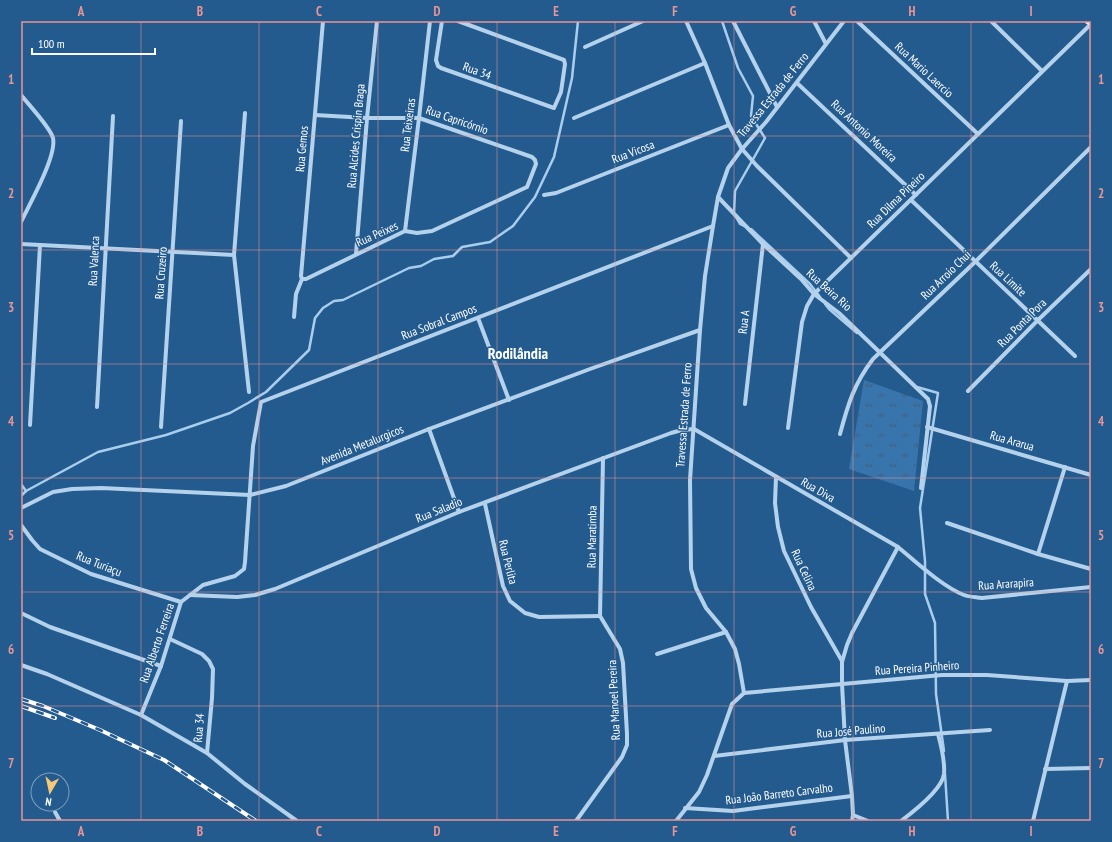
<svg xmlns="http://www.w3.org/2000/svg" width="1112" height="842" font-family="'PT Sans Narrow',sans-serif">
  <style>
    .park { fill: url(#park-tufts) }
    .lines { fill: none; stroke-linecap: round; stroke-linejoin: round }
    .stream { stroke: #a9cded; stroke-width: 2.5 }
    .street { stroke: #b5d2ec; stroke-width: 4 }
    .secondary { stroke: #e0edf9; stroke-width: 8 }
    .rail-casing { stroke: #fff; stroke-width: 4 }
    .rail { stroke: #245b8f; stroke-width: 2.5; stroke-dasharray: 8; stroke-linecap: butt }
    .grid { fill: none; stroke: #ea9494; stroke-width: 1; stroke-opacity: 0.55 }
    .labels { text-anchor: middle; stroke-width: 3; stroke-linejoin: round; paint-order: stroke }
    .street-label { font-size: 12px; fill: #fff; stroke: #245b8f }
    .district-label { font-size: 16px; font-weight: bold; fill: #fff; stroke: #245b8f }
    .neatline { fill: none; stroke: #ea9494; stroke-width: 1.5 }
    .grid-label { font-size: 13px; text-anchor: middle; font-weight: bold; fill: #ea9494 }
  </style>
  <defs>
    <pattern id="park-tufts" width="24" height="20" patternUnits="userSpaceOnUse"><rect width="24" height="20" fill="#3875ac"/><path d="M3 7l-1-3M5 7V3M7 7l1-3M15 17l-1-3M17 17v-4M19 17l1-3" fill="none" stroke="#435e77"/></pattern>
  </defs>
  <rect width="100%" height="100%" fill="#245b8f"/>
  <path class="park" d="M864,380L923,401L914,491L849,469Z"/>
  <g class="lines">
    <g class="stream">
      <path d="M722,21L738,68L753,96L751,116L765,138L735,191L734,213"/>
      <path d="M736,217L740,224L744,226"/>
      <path d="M751,229L810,284L820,297"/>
      <path d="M825,304L829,309L857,333"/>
      <path d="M917,387L938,393L920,508L925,561V594L935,623L936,694L944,751"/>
      <path d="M21,484L26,491"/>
      <path d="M21,496L26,491L98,452L166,435L230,413L248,403L266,392L309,350L315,318L323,308L334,301L343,300L409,268L421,266L434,259L453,256L462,247L490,242L513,226L535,197L554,157L572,78L578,21"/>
      <path d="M945,774L948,821"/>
    </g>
    <g class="street">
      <path d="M442,21L436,60L438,66L441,68L554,108L561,92L565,64L564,60L458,21"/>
      <path d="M686,21L705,63L729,125L742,149L757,166L851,258"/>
      <path d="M733,21L777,107"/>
      <path d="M814,21L826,44"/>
      <path d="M857,21L978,134"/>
      <path d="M991,21L1042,71"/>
      <path d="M585,47L643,21"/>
      <path d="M797,83L916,195"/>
      <path d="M21,95C29,105 50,127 53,138C57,156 30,203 21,222"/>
      <path d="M245,113L234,255L249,392"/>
      <path d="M574,118L705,63"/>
      <path d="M544,195L556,193L729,125"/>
      <path d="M718,197L763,244L801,279L814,294L839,313L928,399L930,406L921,488"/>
      <path d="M911,200L1075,356"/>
      <path d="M405,231L419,118L430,21"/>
      <path d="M21,244L234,255"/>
      <path d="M356,254L367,118L377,21"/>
      <path d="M302,279H306L405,231L417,233L432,231L527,187L536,164L535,160L532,157L419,118H367L315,115"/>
      <path d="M302,279L301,276L323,21"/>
      <path d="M294,317L296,294L302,279"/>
      <path d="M478,318L509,400"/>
      <path d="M968,391L1038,320L1091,269"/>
      <path d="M745,404L763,244"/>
      <path d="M97,407L113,116"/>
      <path d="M30,425L40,245"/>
      <path d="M161,427L181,121"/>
      <path d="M927,427L1091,475"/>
      <path d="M788,428L802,322L807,306L814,294L1091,24"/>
      <path d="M429,429L459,512"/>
      <path d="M694,429L898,547C916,562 943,587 964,595C969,597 976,597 982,598L1091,587"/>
      <path d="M840,434C848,404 854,384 873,359L975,262L1091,147"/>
      <path d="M776,477L775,503L778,527L784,551L811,607L842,661"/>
      <path d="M485,504L503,586L510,601L525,613L539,617L600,616"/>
      <path d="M21,508L53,492L72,489L101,488L250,495L286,486L429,429L590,369L700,330"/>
      <path d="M947,523L1038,554L1091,569"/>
      <path d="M21,525L32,540L40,549L91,574L181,602"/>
      <path d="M1038,554L1065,467"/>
      <path d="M190,595L237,597L255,595L275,589L459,512L671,433L682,430L694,429"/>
      <path d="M21,613L50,627L161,666"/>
      <path d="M600,616L603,458"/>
      <path d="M170,639L202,654L209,661L213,669L212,698L207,753L245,784L297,821"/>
      <path d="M657,654L726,632"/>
      <path d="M21,665L47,674L141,715L207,753"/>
      <path d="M744,693L739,664L735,649L726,632L706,608L696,588L691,569L690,480L700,330L705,276L713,226L718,197L728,168L742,149L766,122L844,21"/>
      <path d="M744,693L942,675H987L1067,681L1091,680"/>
      <path d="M141,715L161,666L181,602L203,585L235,576L244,569L245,562L253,446L261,402L713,226"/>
      <path d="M714,756L845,740L990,730"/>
      <path d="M1045,769L1091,768"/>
      <path d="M685,808L733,811L852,796"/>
      <path d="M55,812L60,821"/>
      <path d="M853,815L868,821"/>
      <path d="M576,821L622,757L627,745V734L623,663L620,649L600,616"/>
      <path d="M676,821L699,792L707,775L732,704L744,693"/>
      <path d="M852,821L853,815L852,796L845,740L842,684V662L847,645L852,633L898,547"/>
      <path d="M901,821C913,812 942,790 944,774C945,762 941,745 938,734"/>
      <path d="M1033,821L1067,681"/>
    </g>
    <path class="secondary" d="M1089,21L1091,22"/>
    <g class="rail-casing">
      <g id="rail">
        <path d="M21,699L43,706L100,730L164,760L256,821"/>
        <path d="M21,706L55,718"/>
      </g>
    </g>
    <use href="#rail" class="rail"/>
  </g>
  <path class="grid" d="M141,21V821M259,21V821M378,21V821M497,21V821M615,21V821M734,21V821M853,21V821M971,21V821M21,136H1091M21,250H1091M21,364H1091M21,478H1091M21,592H1091M21,706H1091"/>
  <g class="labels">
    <g class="street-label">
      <text transform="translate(924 70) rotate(43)" y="4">Rua Mario Laercio</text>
      <text transform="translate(477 71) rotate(20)" y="4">Rua 34</text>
      <text transform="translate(773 95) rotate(-51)" y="4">Travessa Estrada de Ferro</text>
      <text transform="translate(457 120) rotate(19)" y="4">Rua Capricórnio</text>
      <text transform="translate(408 125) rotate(-83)" y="4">Rua Teixeiras</text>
      <text transform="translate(864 131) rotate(43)" y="4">Rua Antonio Moreira</text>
      <text transform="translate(356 136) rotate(-85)" y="4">Rua Alcides Crispin Braga</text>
      <text transform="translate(302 149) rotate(-85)" y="4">Rua Gemos</text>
      <text transform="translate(633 152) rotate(-21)" y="4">Rua Vicosa</text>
      <text transform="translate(896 200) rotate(-44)" y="4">Rua Dilma Pineiro</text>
      <text transform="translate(377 234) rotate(-24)" y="4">Rua Peixes</text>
      <text transform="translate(94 261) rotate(-87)" y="4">Rua Valenca</text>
      <text transform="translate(161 273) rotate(-86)" y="4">Rua Cruzeiro</text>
      <text transform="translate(946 275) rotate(-44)" y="4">Rua Arroio Chui</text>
      <text transform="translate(1008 279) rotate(43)" y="4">Rua Limite</text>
      <text transform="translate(829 290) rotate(42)" y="4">Rua Beira Rio</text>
      <text transform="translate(439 322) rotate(-21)" y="4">Rua Sobral Campos</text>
      <text transform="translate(744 322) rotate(-83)" y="4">Rua A</text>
      <text transform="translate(1022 323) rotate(-45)" y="4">Rua Ponta Pora</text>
      <text transform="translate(684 415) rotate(-86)" y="4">Travessa Estrada de Ferro</text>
      <text transform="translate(1012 441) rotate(16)" y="4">Rua Ararua</text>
      <text transform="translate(362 445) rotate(-22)" y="4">Avenida Metalurgicos</text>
      <text transform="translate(818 490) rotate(30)" y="4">Rua Diva</text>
      <text transform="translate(439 510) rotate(-22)" y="4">Rua Saladio</text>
      <text transform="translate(592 537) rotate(-89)" y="4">Rua Maratimba</text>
      <text transform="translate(508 562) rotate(76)" y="4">Rua Perlita</text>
      <text transform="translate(99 564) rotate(22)" y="4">Rua Turiaçu</text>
      <text transform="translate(804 570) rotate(65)" y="4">Rua Celina</text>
      <text transform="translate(1006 584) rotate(-4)" y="4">Rua Ararapira</text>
      <text transform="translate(157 643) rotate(-71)" y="4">Rua Alberto Ferreira</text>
      <text transform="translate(917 668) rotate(-4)" y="4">Rua Pereira Pinheiro</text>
      <text transform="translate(614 700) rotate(-93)" y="4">Rua Manoel Pereira</text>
      <text transform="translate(199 728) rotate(-85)" y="4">Rua 34</text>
      <text transform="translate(851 731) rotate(-5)" y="4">Rua José Paulino</text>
      <text transform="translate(779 794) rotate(-7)" y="4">Rua João Barreto Carvalho</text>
    </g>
    <g class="district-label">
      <text x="518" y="359">Rodilândia</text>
    </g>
  </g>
  <rect width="1112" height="842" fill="none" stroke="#245b8f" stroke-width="44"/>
  <g transform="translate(50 792) rotate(189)"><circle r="19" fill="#245b8f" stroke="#7c9dbc"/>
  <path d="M0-3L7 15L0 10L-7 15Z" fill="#f6c978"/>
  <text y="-6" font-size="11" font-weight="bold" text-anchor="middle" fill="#ffffff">N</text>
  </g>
  <path d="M32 48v6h123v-6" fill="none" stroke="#ffffff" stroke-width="2"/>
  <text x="38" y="48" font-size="12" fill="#ffffff" stroke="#245b8f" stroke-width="3" paint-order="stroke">100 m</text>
  <rect x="22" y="22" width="1068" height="798" class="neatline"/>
  <g class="grid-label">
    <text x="81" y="16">A</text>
    <text x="200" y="16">B</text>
    <text x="319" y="16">C</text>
    <text x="437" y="16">D</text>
    <text x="556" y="16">E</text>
    <text x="675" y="16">F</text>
    <text x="793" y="16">G</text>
    <text x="912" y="16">H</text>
    <text x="1031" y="16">I</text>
    <text x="11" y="84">1</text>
    <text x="1101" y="84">1</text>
    <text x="11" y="198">2</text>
    <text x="1101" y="198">2</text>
    <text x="11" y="312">3</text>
    <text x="1101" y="312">3</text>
    <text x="11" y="426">4</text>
    <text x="1101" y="426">4</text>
    <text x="11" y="540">5</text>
    <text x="1101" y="540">5</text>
    <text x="11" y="654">6</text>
    <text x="1101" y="654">6</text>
    <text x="11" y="768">7</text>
    <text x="1101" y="768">7</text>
    <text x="81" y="836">A</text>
    <text x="200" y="836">B</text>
    <text x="319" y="836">C</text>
    <text x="437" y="836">D</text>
    <text x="556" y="836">E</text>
    <text x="675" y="836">F</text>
    <text x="793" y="836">G</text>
    <text x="912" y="836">H</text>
    <text x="1031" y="836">I</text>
  </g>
</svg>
